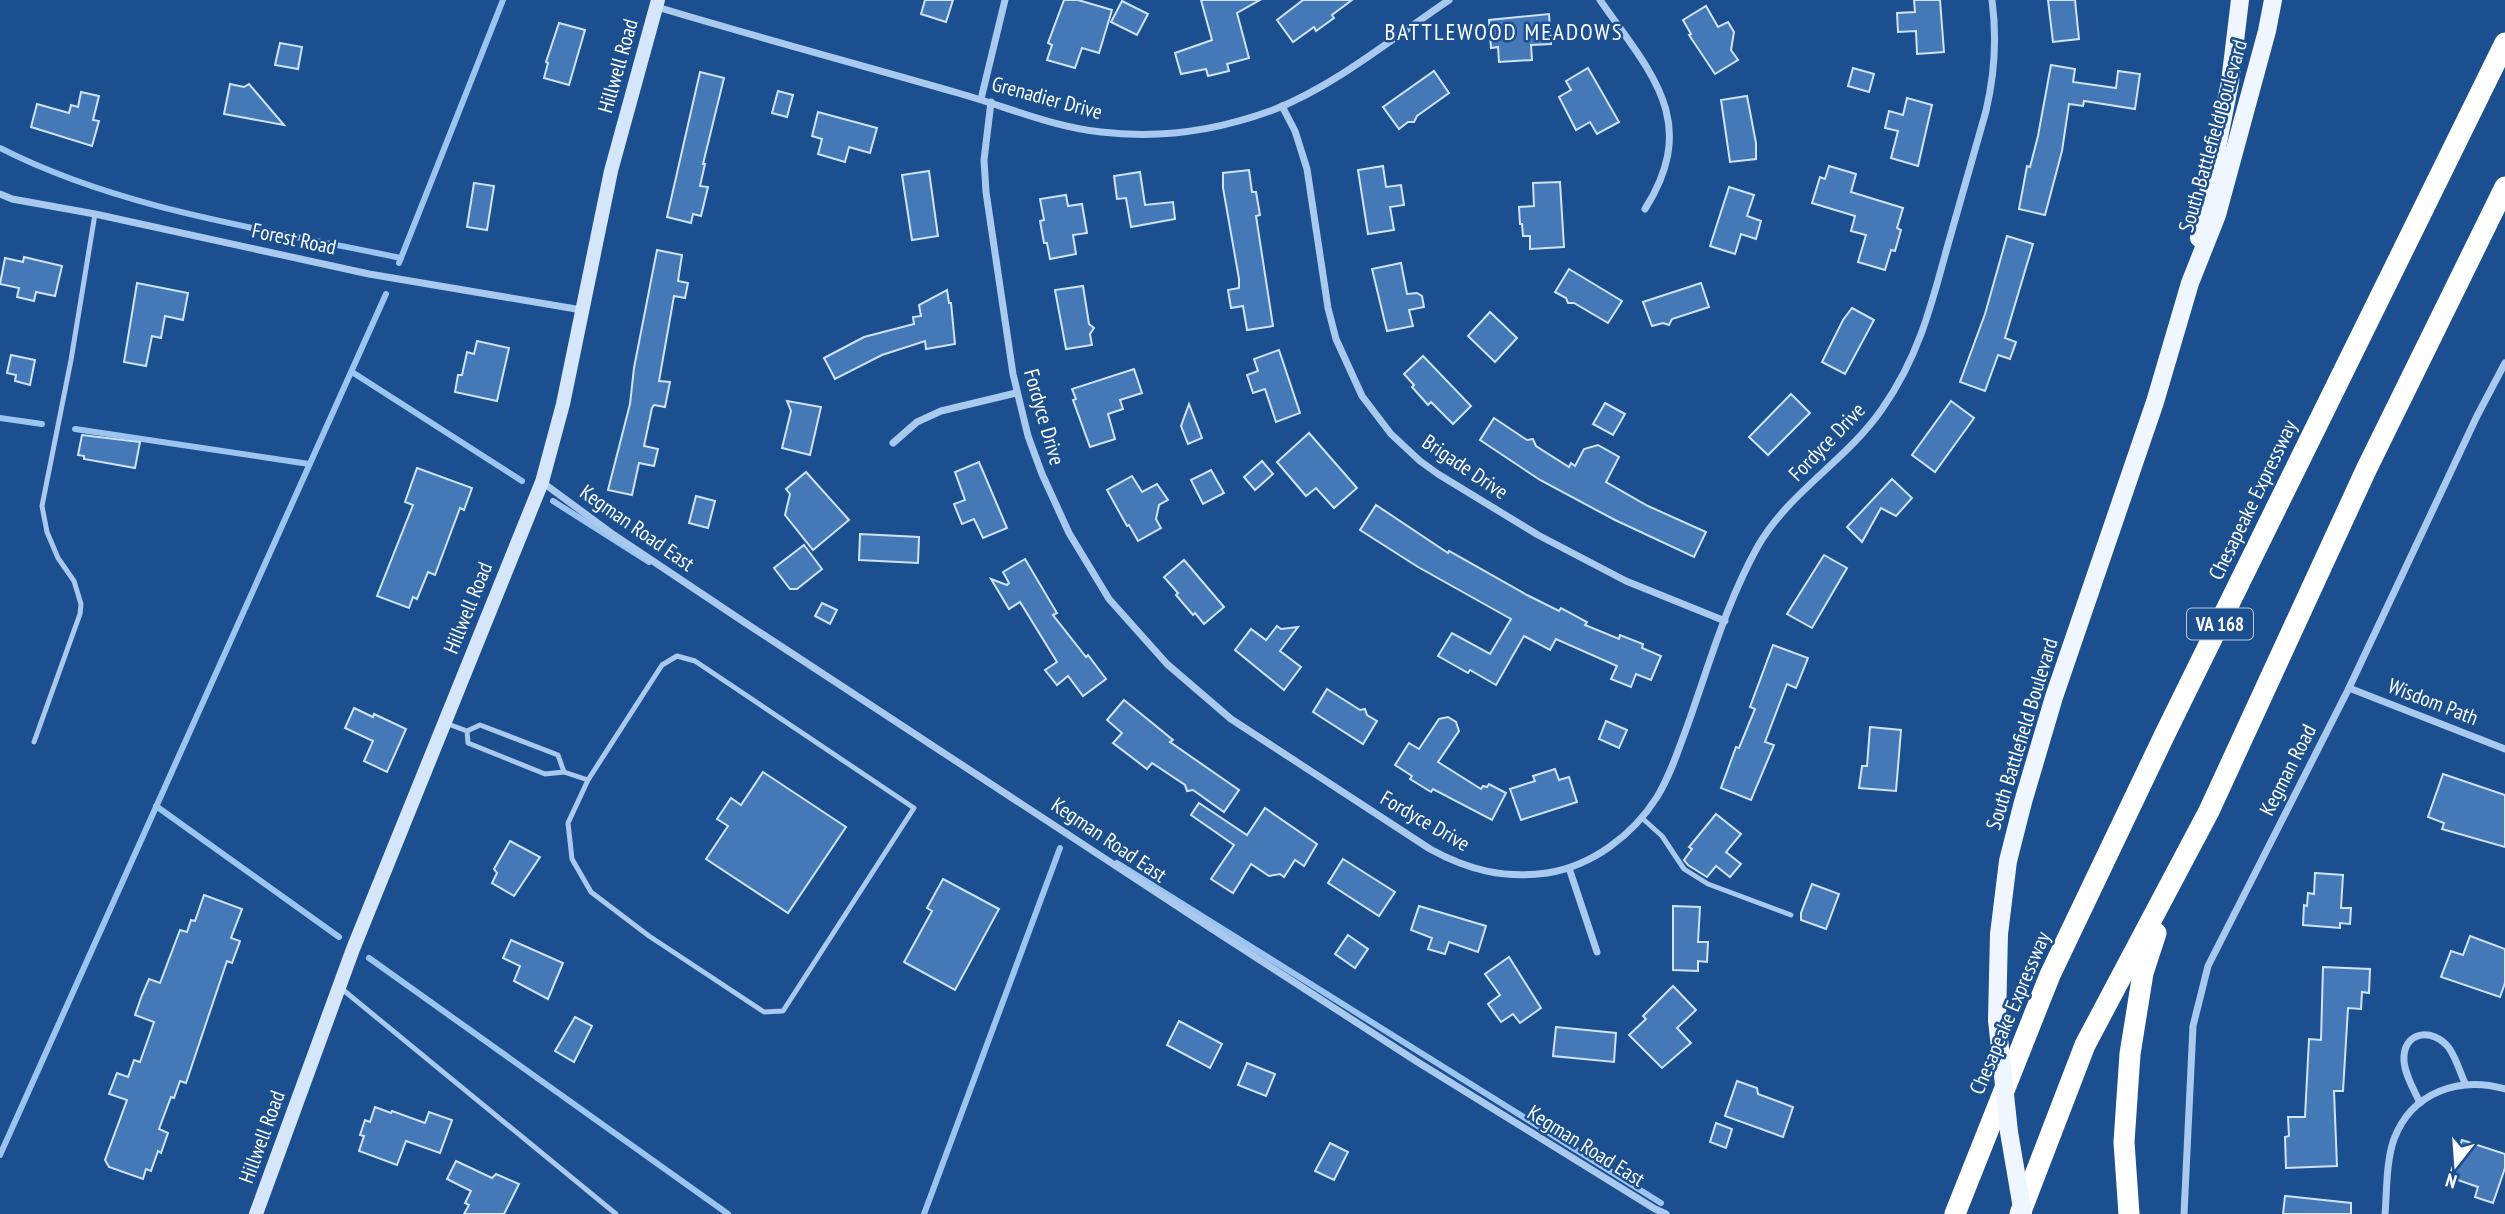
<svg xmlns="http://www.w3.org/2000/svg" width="2505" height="1214" font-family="'PT Sans Narrow',sans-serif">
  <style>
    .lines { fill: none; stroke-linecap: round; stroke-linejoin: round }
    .stream { stroke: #9cc4f0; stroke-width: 6 }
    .building { fill: #4478b7; stroke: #cfe3fa; stroke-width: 2 }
    .lane { stroke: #a9c9ee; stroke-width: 5 }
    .street { stroke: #a9c9ee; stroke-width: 7 }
    .secondary { stroke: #d6e6fa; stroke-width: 14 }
    .primary { stroke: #f0f6ff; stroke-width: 18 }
    .highway { stroke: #fff; stroke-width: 21 }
    .primary-bridge { stroke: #f0f6ff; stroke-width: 18 }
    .labels { text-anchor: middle; stroke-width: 5; stroke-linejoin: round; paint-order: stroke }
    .shield { fill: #1b4f8f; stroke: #bbcadd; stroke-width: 2 }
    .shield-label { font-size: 19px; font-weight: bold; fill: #fff }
    .street-label { font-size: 21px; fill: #fff; stroke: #1b4f8f }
    .neighbourhood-label { font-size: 23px; letter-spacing: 2px; fill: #fff; stroke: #1b4f8f }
  </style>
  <rect width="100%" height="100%" fill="#1b4f8f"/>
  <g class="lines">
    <g class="stream">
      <path d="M0,148C121,210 268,230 401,258"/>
      <path d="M399,263L503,0"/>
      <path d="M352,372L522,481"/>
      <path d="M0,418L42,424"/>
      <path d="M75,429L309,464"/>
      <path d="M553,501L649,562"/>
      <path d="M156,806L339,937"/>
      <path d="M1117,863L1661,1203"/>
      <path d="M369,958L728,1214"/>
      <path d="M0,1155L386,294"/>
      <path d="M924,1214L1060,848"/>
    </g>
  </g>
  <g class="building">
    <path d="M925,0H953L946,22L921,14Z"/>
    <path d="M1064,0H1078L1112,10L1099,53L1082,48L1075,68L1047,60L1052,45L1048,43Z"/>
    <path d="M1201,0H1260L1237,13L1249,58L1227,64L1229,71L1208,76L1206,69L1181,74L1175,53L1212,40Z"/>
    <path d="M1303,0H1352L1332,15L1334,18L1316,31L1314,27L1293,42L1277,20Z"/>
    <path d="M1914,0H1940L1944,52L1917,54L1916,31L1898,32L1897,13L1915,12Z"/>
    <path d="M2048,0H2075L2079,39L2053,42Z"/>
    <path d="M1122,1L1148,14L1137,35L1111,22Z"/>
    <path d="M1706,6L1718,27L1728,22L1734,32L1731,50L1738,60L1715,74L1689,35L1691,34L1683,20Z"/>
    <path d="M1549,14L1551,44L1531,45L1532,60L1499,62L1498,47L1491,48L1489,20Z"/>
    <path d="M559,23L585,30L569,85L544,78L548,63L546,62Z"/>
    <path d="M280,43L302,47L298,69L275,65Z"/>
    <path d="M2051,65L2075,69L2073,82L2116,88L2118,71L2140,74L2135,109L2084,101L2083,106L2069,104L2062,151L2045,215L2019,209L2027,166L2030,167L2038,136Z"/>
    <path d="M1588,68L1619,122L1597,134L1590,122L1576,130L1559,97L1571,90L1566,81Z"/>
    <path d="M1853,68L1874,74L1869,92L1848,86Z"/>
    <path d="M1434,71L1449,93L1417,116L1414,122H1408L1399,129L1383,107Z"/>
    <path d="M700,72L724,78L703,164H705L700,186L708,187L701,216L693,214L691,223L667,217Z"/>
    <path d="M230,84L244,87L249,84L284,125L224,114Z"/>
    <path d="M778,91L793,95L787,117L772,113Z"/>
    <path d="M81,92L99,96L93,120L99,121L92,146L31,127L37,104L69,113L71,105L78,107Z"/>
    <path d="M1747,96L1756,143V159L1730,162L1721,100Z"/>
    <path d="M1907,98L1932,105L1918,166L1891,158L1898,131L1885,128L1889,111L1903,115Z"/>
    <path d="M818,112L877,128L870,153L849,147L845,162L818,154L822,139L812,136Z"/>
    <path d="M1383,166L1386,187L1401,185L1404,205L1390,207L1394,230L1368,234L1358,170Z"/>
    <path d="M1829,166L1856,174L1851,192L1903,208L1897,228L1901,230L1895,251L1891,250L1885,270L1858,262L1866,235L1851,231L1855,216L1812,203L1820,177L1825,179Z"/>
    <path d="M1249,170L1252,192H1256L1260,215L1256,216L1273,326L1247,330L1243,306L1231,308L1228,290L1239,288V279L1223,188V173Z"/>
    <path d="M929,171L938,236L912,240L902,175Z"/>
    <path d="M1140,172L1145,205L1173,202L1175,219L1131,227L1126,198L1117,199L1114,176Z"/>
    <path d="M1560,182L1564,247L1530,249V236H1523L1522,224H1520L1519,207L1534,206L1533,183Z"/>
    <path d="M474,183L494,186L487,230L467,227Z"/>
    <path d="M1729,187L1754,195L1747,216L1761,221L1756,239L1741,234L1735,254L1710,246Z"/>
    <path d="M1066,195L1068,206L1082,204L1087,233L1073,235L1076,254L1050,259L1047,243H1044L1040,221L1044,220L1040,199Z"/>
    <path d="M2007,236L2033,244L2005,338L2016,342L2010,359L1998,355L1985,391L1960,382L1985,314Z"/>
    <path d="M657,250L682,255L678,281L688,283L685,298L674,296L659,381L670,382L665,407L654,405L652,408L644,446L658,449L654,466L639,463L632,495L608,490L630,404L634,368Z"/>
    <path d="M24,257L62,266L55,296L36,292L34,301L17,297L19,288L0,284L5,258L23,262Z"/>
    <path d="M1401,263L1407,294L1417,293L1422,296L1424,307L1409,310L1413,326L1387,331L1372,269Z"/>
    <path d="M1569,269L1622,301L1608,323L1574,303H1568L1566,298L1555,292Z"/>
    <path d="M137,283L188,293L183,320L165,316L161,338L152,336L146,366L124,362Z"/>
    <path d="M1701,283L1709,307L1672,319L1669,325L1663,323L1652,326L1643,302Z"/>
    <path d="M1083,286L1089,324L1094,328L1090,334L1092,345L1066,349L1055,290Z"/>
    <path d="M947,290L949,303H951L955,344L926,349L925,341L882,355L835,379L824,358L864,337L914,324L913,317L921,316L919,305Z"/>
    <path d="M1852,308L1874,320L1845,374L1822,362L1843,320Z"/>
    <path d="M1490,312L1517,338L1495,362L1468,336Z"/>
    <path d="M477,341L509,348L497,401L455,392L458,375H462L467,352L474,354Z"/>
    <path d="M1279,350L1300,413L1276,422L1265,389L1253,393L1247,375L1258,371L1254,359Z"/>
    <path d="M11,355L35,360L30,385L15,381L16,375L7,373Z"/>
    <path d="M1423,356L1471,406L1453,424L1431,402L1428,405L1412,387L1414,385L1404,374Z"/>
    <path d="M1134,369L1142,393L1120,400L1123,409L1108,414L1115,439L1090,447L1073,400L1076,399L1072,389Z"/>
    <path d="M1791,394L1810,413L1768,455L1749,437Z"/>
    <path d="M787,401L821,407L810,455L782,448L791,411Z"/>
    <path d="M1951,401L1974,418L1935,472L1912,455Z"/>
    <path d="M1605,403L1625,414L1613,435L1593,424Z"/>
    <path d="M1189,404L1202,438L1188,444L1181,426Z"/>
    <path d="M1494,418L1527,440L1533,439L1536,446L1569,467L1571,463L1575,466L1584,449L1598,445L1619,457L1606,482L1648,506L1706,532L1694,557L1615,520L1540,480L1480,440Z"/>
    <path d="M1309,433L1357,488L1334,508L1316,488L1306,496L1277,462Z"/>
    <path d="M82,435L140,442L135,468L84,459V456L78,455Z"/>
    <path d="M1262,461L1273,474L1255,490L1244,477Z"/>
    <path d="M979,462L1007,528L983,538L974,519L962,524L954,504L965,500L955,472Z"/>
    <path d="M417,468L472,488L464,510L460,508L435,575L428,572L417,599L413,597L409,608L377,596L413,505L405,502Z"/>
    <path d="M1211,470L1224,493L1203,504L1191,480Z"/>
    <path d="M806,472L849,520L813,550L785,515L790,494L786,489Z"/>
    <path d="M1132,476L1142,492L1157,484L1168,500L1159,505L1156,519L1161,528L1138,541L1129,525L1127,526L1107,490Z"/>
    <path d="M1892,479L1912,498L1896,516L1881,508L1862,542L1847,527Z"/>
    <path d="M696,496L715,501L708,528L689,523Z"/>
    <path d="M1376,505L1448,553L1449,551L1527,595L1559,611L1561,608L1587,622L1585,625L1619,639L1620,635L1643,644L1642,648L1661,656L1651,680L1636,674L1631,687L1611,679L1617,666L1556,639L1550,650L1524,636L1496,685L1470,670L1468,673L1438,656L1452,633L1490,654L1511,619L1418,567L1360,530Z"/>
    <path d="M860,534L919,537L918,563L859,560Z"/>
    <path d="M804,545L822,569L797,589H790L774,568Z"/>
    <path d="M1824,555L1847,568L1812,628L1787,614Z"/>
    <path d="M1025,559L1057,613L1053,615L1086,657L1088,655L1106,679L1083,696L1068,676L1057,685L1045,670L1057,662L1020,602L1009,609L991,579L1007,585L1009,583L1003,572Z"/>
    <path d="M1184,560L1224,607L1204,624L1195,613L1193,615L1176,595L1178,593L1164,577Z"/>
    <path d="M822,603L837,610L830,624L815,616Z"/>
    <path d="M1277,626L1281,629L1298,627L1280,651L1301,667L1284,690L1235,650L1251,629L1266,640Z"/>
    <path d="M1773,645L1808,658L1796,688L1787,684L1765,742L1774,745L1751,800L1721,788L1736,747L1739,748L1755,709L1750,707Z"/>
    <path d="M1327,689L1360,710L1365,709L1367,715L1377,721L1363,744L1313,712Z"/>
    <path d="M1124,700L1173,740L1170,742L1239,790L1224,812L1193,790L1187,791L1185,785L1152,763L1147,769L1113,743L1122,733L1107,720Z"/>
    <path d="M354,708L373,717L374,714L406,729L387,772L364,761L373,741L345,728Z"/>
    <path d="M1448,717L1456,722L1459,731L1438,762L1481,789L1483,786L1487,787L1489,784L1506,793L1492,820L1433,789L1431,792L1410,779L1412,776L1395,765L1409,743L1419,749L1439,719Z"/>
    <path d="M1606,721L1627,730L1619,748L1599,739Z"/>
    <path d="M1870,727L1901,730L1896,791L1859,788L1862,766H1867Z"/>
    <path d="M1555,769L1559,780L1569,777L1577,802L1521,820L1510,789L1535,781L1533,776Z"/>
    <path d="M763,772L846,827L788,913L706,859L728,826L717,819L731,798L741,805Z"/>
    <path d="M2443,774L2505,795V847L2442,829L2444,823L2428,817Z"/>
    <path d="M1199,803L1247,835L1265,808L1317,844L1304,866L1295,860L1284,877L1280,874L1269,876L1251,864L1233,893L1211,879L1234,845L1191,815Z"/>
    <path d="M1716,814L1741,834L1726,852L1741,864L1730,877L1716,866L1707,877L1688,865L1684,860L1692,849L1689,847Z"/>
    <path d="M510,841L540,857L514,896L492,883L497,873L494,869Z"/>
    <path d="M1343,859L1395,892L1379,916L1328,883Z"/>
    <path d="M2315,873L2343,875L2341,908H2351L2350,924L2340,923V928L2303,925L2304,905L2307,906L2308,893L2314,894Z"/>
    <path d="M943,879L999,909L955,990L904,962L932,911L927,908Z"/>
    <path d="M1812,884L1839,894L1826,929L1801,920V913Z"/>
    <path d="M204,895L242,909L231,938L240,941L232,963L227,961L186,1083L180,1081L174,1098L171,1097L159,1129L168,1133L161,1153L158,1151L151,1171L146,1169L143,1179L109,1167L105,1160L127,1100L109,1094L117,1073L128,1077L134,1060L140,1062L154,1022L135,1015L142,995L149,979L160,983L180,930L187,932L191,920L195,921Z"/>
    <path d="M1419,906L1486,926L1478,952L1449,942L1445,954L1428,949L1432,938L1411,930Z"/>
    <path d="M1673,906L1700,907L1698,942H1708L1707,962L1698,961V971L1673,970Z"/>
    <path d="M1348,935L1368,949L1355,968L1335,954Z"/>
    <path d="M2470,936L2505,949V983L2500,997L2441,977L2451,951L2463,955Z"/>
    <path d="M511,940L563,963L548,999L514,981L520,966L503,958Z"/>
    <path d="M1509,957L1541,1008L1520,1023L1513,1014L1501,1022L1488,1004L1500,995L1485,974Z"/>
    <path d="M2323,967L2370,969L2369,993L2362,992L2361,1009L2348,1008L2343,1091H2334L2337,1166L2286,1168L2285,1137L2289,1136L2288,1117H2305L2309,1039L2321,1040Z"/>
    <path d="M1673,986L1696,1010L1677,1028L1691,1043L1662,1068L1629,1035L1646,1019L1643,1016Z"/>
    <path d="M575,1017L592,1026L574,1062L555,1051Z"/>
    <path d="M1179,1021L1222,1044L1210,1068L1167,1045Z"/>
    <path d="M1556,1027L1616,1033L1614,1062L1553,1056Z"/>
    <path d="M1247,1063L1275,1074L1266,1096L1238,1085Z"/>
    <path d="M1737,1081L1757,1088L1758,1094L1793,1107L1783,1137L1725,1116Z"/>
    <path d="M375,1107L391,1113L392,1111L425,1123L429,1112L452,1120L440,1153L406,1141L397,1165L359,1151L364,1136L360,1135L365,1120L370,1122Z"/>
    <path d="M1716,1123L1732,1129L1726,1148L1710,1142Z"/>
    <path d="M2462,1140L2505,1154V1168L2493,1203L2475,1197L2478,1187L2449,1177Z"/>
    <path d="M1330,1143L1348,1152L1334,1180L1315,1171Z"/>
    <path d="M456,1161L492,1178L496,1174L519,1184L504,1214H464L469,1205L465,1203L471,1191L447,1179Z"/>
    <path d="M2285,1196L2351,1203V1214H2283Z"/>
  </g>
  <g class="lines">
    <g class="lane">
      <path d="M448,724L467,731L480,725L558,755L564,772L545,774L468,743L467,731"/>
      <path d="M34,742L80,614L81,604L74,581L58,558L47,532L42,506L71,360L95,214"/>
      <path d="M564,772L588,780L568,823L572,859L591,892L649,936L764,1012L783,1011L914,808L695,661L677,656L662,665L588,780"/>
      <path d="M1642,818L1662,836L1684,869L1708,884L1791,915"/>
      <path d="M342,989L616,1214"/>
    </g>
    <g class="street">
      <path d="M1600,0C1650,72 1701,121 1645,209"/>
      <path d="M657,7C757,37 857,64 958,93C1005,106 1052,127 1101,132C1159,139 1219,130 1273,110C1335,86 1394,37 1449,0"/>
      <path d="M981,99L1005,0"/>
      <path d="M991,102L984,160L986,192L1013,374L1028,436L1042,474L1069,533L1109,599L1167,664L1231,719L1430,849C1468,870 1504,879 1547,873C1592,866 1633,835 1657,797C1671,774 1679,748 1688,724C1709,665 1727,601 1758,546C1789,492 1847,460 1882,409C1918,358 1931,307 1947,248C1960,203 1973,157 1986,111C1995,73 1997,38 1992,0"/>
      <path d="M1282,106L1295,131L1307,169L1328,308L1336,339L1362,396L1391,434L1420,461L1438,474L1538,535L1626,581L1725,621"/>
      <path d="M0,194L12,199L95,214L369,274L582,310"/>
      <path d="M893,443L917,422L941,411L1016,393"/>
      <path d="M542,482L614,535L744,622L1209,927L1416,1061L1655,1209L1666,1214"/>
      <path d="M2349,688L2505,749"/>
      <path d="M1569,868L1597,952"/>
      <path d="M2420,1103C2414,1090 2405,1075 2404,1061C2402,1031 2433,1027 2449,1048C2456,1058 2460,1072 2465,1083"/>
      <path d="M2184,1214L2193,1026L2208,966L2349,688L2477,416L2505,363"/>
      <path d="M2385,1214C2387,1190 2386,1162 2394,1139C2412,1092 2459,1076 2505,1089"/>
    </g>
    <path class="secondary" d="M256,1214L353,949L542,482L563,404L611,171L658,0"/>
    <g class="primary">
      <path d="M2199,238L2230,82L2240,0"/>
      <path d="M1997,1020L1999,934L2008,861L2023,802L2054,697L2155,402L2190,283L2217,215L2267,31L2273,0"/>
    </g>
    <g class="highway">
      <path d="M1955,1214L2050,975L2165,734L2505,43"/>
      <path d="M2020,1214L2085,1045L2209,811L2366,470L2505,187"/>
      <path d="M2129,1214L2124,1142L2130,1054L2143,973L2156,933"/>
    </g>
    <path class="primary-bridge" d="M1997,1020L2009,1132L2023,1214"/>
  </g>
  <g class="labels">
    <rect class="shield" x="2187" y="608.5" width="66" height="31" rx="5"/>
    <g class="shield-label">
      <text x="2220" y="631">VA 168</text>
    </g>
    <g class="street-label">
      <text transform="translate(618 66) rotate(-74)" y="7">Hillwell Road</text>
      <text transform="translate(1047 98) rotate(15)" y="7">Grenadier Drive</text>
      <text transform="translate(2213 136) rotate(-74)" y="7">South Battlefield Boulevard</text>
      <text transform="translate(294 239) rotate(12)" y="7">Forest Road</text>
      <text transform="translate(1044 417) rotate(74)" y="7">Fordyce Drive</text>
      <text transform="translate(1827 442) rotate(-46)" y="7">Fordyce Drive</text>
      <text transform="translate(1465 467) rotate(34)" y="7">Brigade Drive</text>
      <text transform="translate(2253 500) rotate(-64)" y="7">Chesapeake Expressway</text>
      <text transform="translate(637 528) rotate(35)" y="7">Kegman Road East</text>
      <text transform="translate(468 608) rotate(-68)" y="7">Hillwell Road</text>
      <text transform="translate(2433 702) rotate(21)" y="7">Wisdom Path</text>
      <text transform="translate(2022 734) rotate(-73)" y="7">South Battlefield Boulevard</text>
      <text transform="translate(2288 770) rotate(-63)" y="7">Kegman Road</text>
      <text transform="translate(1425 821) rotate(30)" y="7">Fordyce Drive</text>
      <text transform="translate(1109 840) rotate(34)" y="7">Kegman Road East</text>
      <text transform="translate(2010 1013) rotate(-67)" y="7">Chesapeake Expressway</text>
      <text transform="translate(262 1137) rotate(-70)" y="7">Hillwell Road</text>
      <text transform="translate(1586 1146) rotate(32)" y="7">Kegman Road East</text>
    </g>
    <g class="neighbourhood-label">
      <text x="1504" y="40">BATTLEWOOD MEADOWS</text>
    </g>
  </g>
  <g transform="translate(2456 1165) rotate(197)" stroke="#1b4f8f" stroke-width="5" paint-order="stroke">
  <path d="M0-5L12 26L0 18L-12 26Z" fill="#ffffff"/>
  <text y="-10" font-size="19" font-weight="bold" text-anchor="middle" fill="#ffffff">N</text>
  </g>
</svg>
